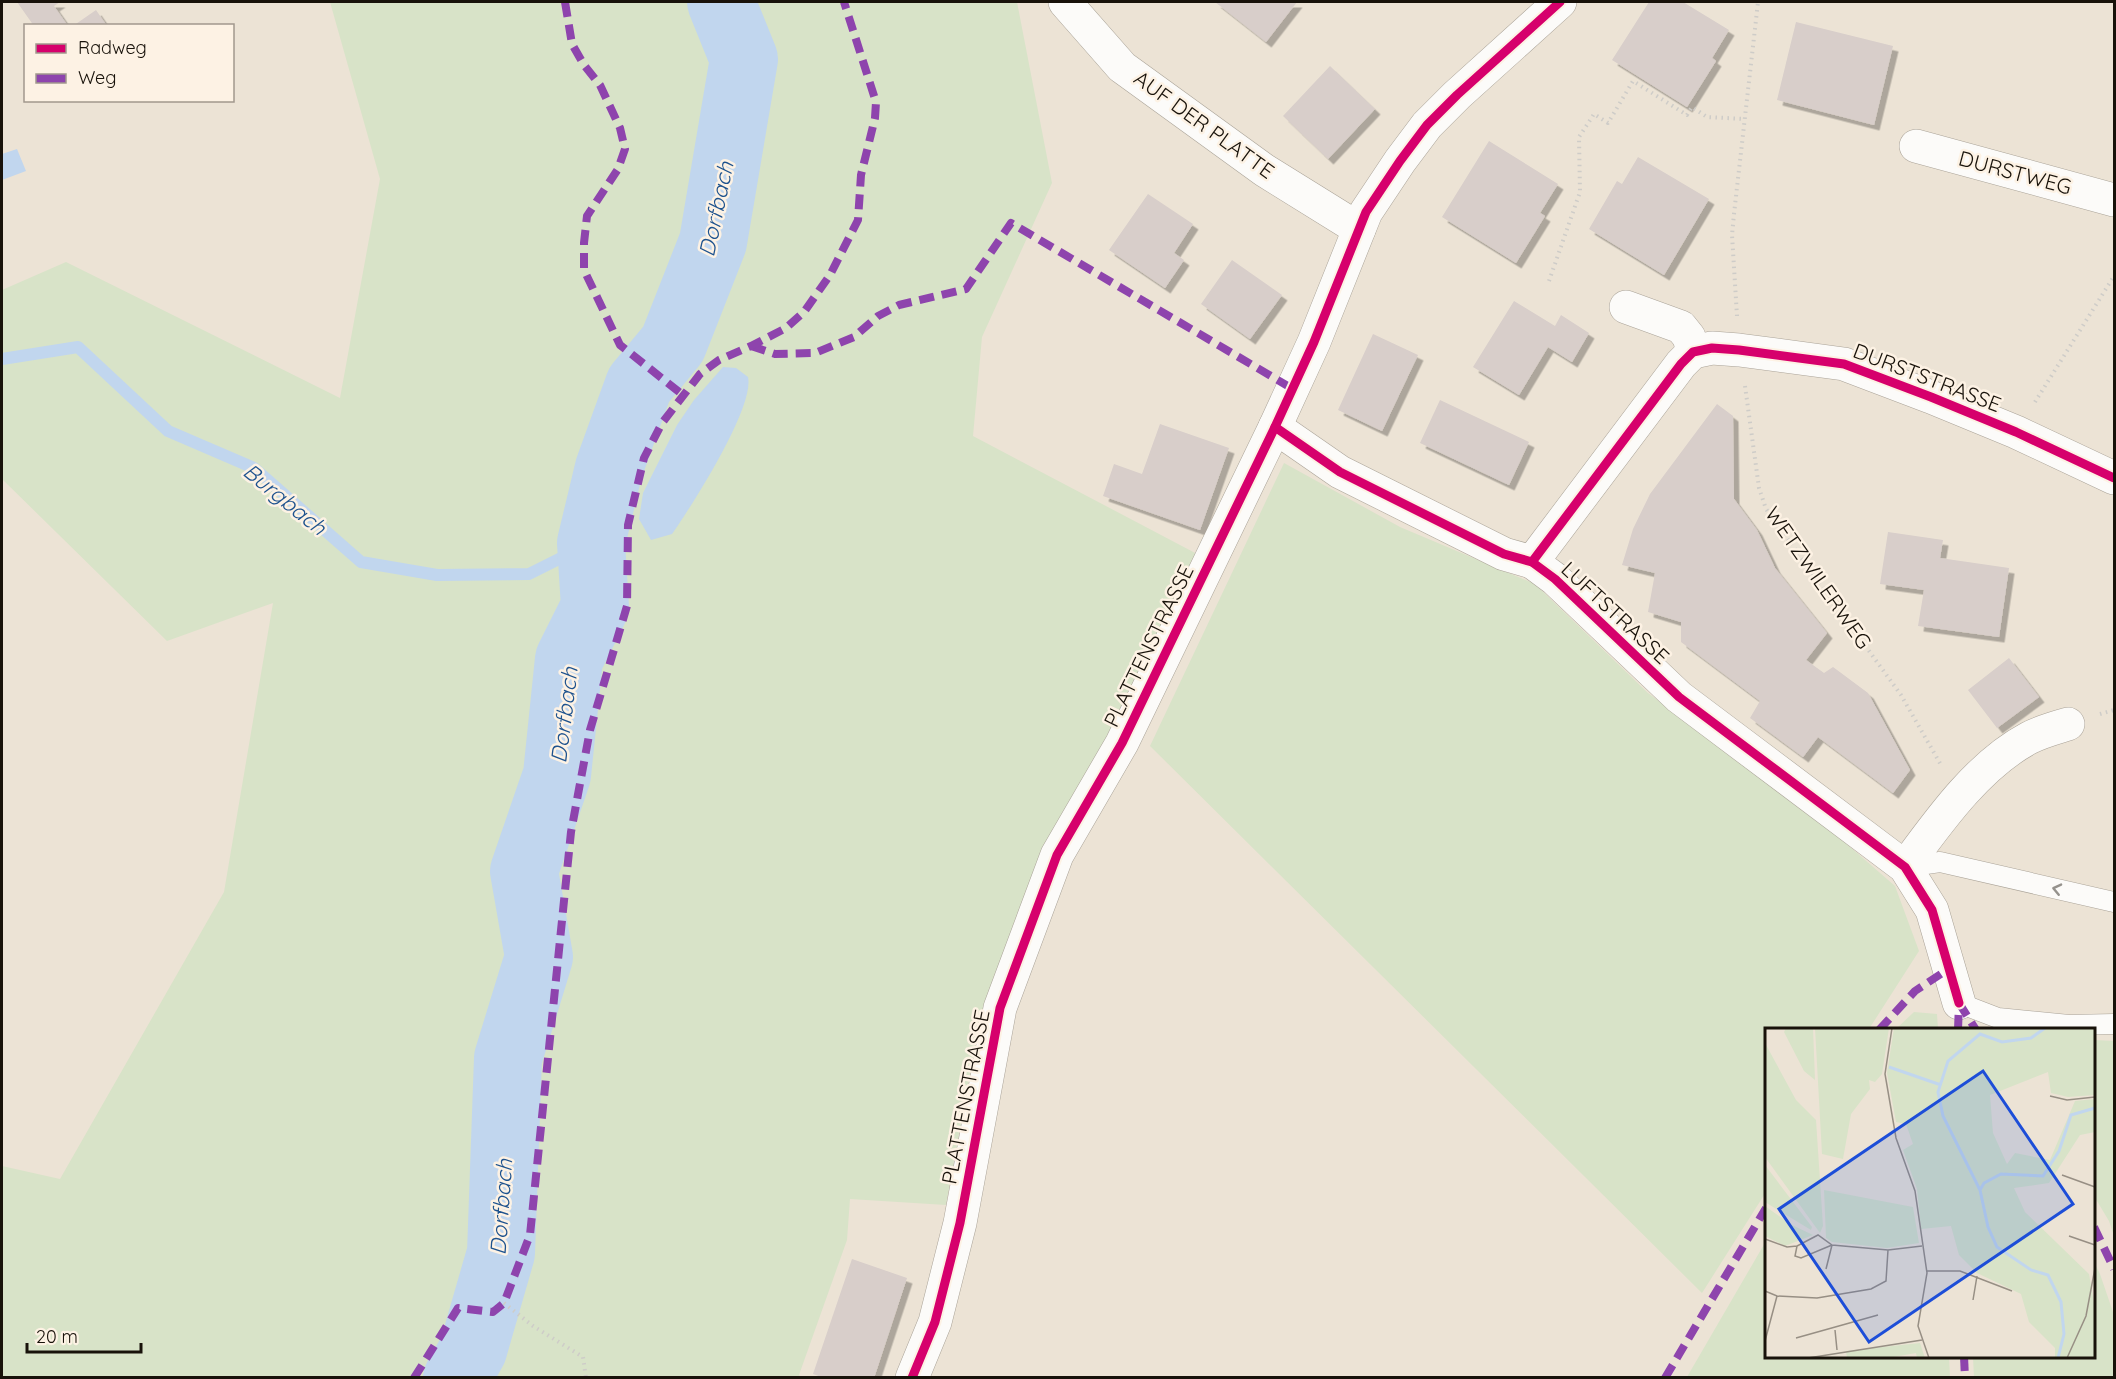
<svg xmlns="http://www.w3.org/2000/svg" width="2116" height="1379" font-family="Quicksand,sans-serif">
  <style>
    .green { fill: #d8e3c8 }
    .water { fill: #c1d6ee }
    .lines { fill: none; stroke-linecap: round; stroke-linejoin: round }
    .stream { stroke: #c1d6ee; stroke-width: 12 }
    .river { stroke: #c1d6ee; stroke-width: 68 }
    .building { fill: #d8ceca; filter: url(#shadow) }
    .service-casing { stroke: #aaa398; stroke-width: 21 }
    .minor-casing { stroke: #aaa398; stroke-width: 34 }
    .tertiary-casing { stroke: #aaa398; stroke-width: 34 }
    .path { stroke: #ceccc8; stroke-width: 4; stroke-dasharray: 1.5 4.5; stroke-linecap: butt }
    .service { stroke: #fcfbf9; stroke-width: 20 }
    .minor { stroke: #fcfbf9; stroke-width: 33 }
    .tertiary { stroke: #fcfbf9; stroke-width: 33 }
    .quiet { stroke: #8e44ad; stroke-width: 8; stroke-dasharray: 15 8; stroke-linecap: butt }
    .cycleway-casing { stroke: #fdf2e4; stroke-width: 13 }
    .cycleway { stroke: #d6006c; stroke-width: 9 }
    .oneway { stroke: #95928d }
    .labels { text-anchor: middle; stroke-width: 5; stroke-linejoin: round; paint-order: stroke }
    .street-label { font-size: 21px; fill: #18120a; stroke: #fdf2e4 }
    .water-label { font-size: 22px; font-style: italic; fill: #1d528e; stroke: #fdf2e4 }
    .inset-river { fill: none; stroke: #c1d6ee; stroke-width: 3 }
    .inset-road { fill: none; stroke: #978f84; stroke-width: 1.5 }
    .view { fill: #1d4ed8; fill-opacity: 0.15; stroke: #1d4ed8; stroke-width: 3 }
    .inset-edge { fill: none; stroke: #18120a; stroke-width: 3 }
  </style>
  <defs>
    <filter id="shadow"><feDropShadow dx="5.5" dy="5.5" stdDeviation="0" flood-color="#0004"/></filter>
  </defs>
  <rect width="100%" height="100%" fill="#ece3d5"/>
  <g class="green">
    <path d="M330,2H1017L1052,183L982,337L973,436L1199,555L1127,702L1039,857L979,1026L946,1205L850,1199L847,1240L799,1375L801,1377H2V1166L60,1179L224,892L273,603L167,641L2,479V290L66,262L340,398L380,179Z"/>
    <path d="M1284,463L1400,527L1535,584L1648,693L1818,819L1895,886L1919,951L1869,1029L1766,1030V1192L1702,1293L1150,746Z"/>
    <path d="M1914,1012L1937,1014L1938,1029H1896Z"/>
    <path d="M2094,1040L2114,1041V1236L2109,1221L2094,1196Z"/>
    <path d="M1766,1241V1356L1949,1357L1950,1377H1687Z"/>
    <path d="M2094,1262L2100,1274L2114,1315V1377H1974L1973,1357L2094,1356Z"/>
  </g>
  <g class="water">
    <path d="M17,149L26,171L2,180V154Z"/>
    <path d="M723,367L736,368L748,377C755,407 691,507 672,534L651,540L639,519L643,493L677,425L694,400Z"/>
  </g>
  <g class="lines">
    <path class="stream" d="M2,359L78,347L168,431L254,468L361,562L437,575L529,574L591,543"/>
    <path class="river" d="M457,1378L473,1350L501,1253L508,1058L539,957L524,871L557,775L569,659L595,607L591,543L609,468L639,385L673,344L713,242L744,59L721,2"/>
  </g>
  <g class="building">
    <path d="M17,2H60L54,6L68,26H34Z"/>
    <path d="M1215,2H1297L1266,42Z"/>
    <path d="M1649,2H1683L1729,30L1712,58L1716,61L1687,107L1612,60Z"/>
    <path d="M96,10L107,26H73Z"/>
    <path d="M1796,22L1893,46L1874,125L1777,100Z"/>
    <path d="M1330,66L1375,109L1328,159L1283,116Z"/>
    <path d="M1489,141L1558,184L1540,213L1545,216L1516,263L1442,217Z"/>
    <path d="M1638,157L1709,199L1664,275L1589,229L1617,181L1622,184Z"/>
    <path d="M1148,194L1193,224L1174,253L1184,260L1165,288L1109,250Z"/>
    <path d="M1232,260L1282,295L1250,339L1201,304Z"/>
    <path d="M1514,301L1555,326L1561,315L1589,333L1572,362L1548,347L1519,395L1473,367Z"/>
    <path d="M1373,334L1418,355L1382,431L1338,410Z"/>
    <path d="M1440,400L1529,442L1509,485L1420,443Z"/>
    <path d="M1717,404L1733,416L1734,499L1757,530L1775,568L1827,633L1806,660L1824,673L1833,667L1868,693L1910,770L1893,793L1818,737L1803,757L1750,718L1760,701L1681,642V622L1648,612L1655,573L1622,565L1633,529L1650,494Z"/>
    <path d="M1160,424L1229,448L1200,530L1103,496L1114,464L1142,474Z"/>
    <path d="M1888,532L1943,540L1940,558L2009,568L1999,637L1918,626L1924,590L1880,584Z"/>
    <path d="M2009,658L2039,697L1997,728L1968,690Z"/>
    <path d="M852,1259L907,1278L874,1378H824L813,1374Z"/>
  </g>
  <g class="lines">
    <g class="service-casing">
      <g id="service">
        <path d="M1905,867L1940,862L2114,902"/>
        <path d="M1959,1003L1998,1018L2069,1025L2114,1024"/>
      </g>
    </g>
    <g class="minor-casing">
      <g id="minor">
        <path d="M1065,2L1122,67L1264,170L1359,229"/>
        <path d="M1916,146L2114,200"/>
        <path d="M1626,307L1681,327L1689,337L1693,352"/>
        <path d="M1275,427L1340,472L1504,554L1532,562L1555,579L1679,697L1905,867L1932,910L1959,1003"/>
        <path d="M1532,562L1681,364L1693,352L1712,348L1739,350L1844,364L1931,397L2016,432L2114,478"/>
        <path d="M1905,867C1938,822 1978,765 2029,738C2040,732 2055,728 2068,724"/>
      </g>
    </g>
    <g class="tertiary-casing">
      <path id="tertiary" d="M912,1378L935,1322L960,1223L1000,1008L1057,855L1122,743L1275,427L1314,342L1366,212L1400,161L1427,125L1457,95L1560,2"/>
    </g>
    <g class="path">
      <path d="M1549,281L1580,192L1579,137L1594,114L1608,123L1633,81L1687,115L1692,107L1707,117L1745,119"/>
      <path d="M1737,316L1732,235L1734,214L1758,2"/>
      <path d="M1745,386L1759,488L1766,509L1901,695L1941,765"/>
      <path d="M2035,402L2114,276"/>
      <path d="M2100,714L2114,710"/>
      <path d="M504,1303L533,1326L583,1357L586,1378"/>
    </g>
    <use href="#service" class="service"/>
    <use href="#minor" class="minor"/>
    <use href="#tertiary" class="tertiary"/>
    <g class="quiet">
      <path d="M565,2L572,44L584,65L600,85L620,128L625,149L618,169L587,216L584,243V270L620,345L683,395"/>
      <path d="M751,346L775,354L815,353L854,337L878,316L899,305L966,289L1011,223L1293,389"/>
      <path d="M1959,1003L1976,1030"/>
      <path d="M1879,1030L1915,991L1950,968"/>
      <path d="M1958,1030L1959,1003"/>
      <path d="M2094,1227L2114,1269"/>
      <path d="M1964,1356L1965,1378"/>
      <path d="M414,1378L458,1308L493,1312L504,1303L530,1235L571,832L590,730L627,606L628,525L644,458L662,423L700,374L719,360L751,346L786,328L804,312L830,275L858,220L861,175L875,118L876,102L844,2"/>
      <path d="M1665,1378L1766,1208"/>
    </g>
    <g class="cycleway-casing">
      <g id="cycleway">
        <path d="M1275,427L1340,472L1504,554L1532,562L1555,579L1679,697L1905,867L1932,910L1959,1003"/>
        <path d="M1532,562L1681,364L1693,352L1712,348L1739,350L1844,364L1931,397L2016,432L2114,478"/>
        <path d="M912,1378L935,1322L960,1223L1000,1008L1057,855L1122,743L1275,427L1314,342L1366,212L1400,161L1427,125L1457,95L1560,2"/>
      </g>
    </g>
    <use href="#cycleway" class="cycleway"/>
  </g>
  <defs><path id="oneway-chevron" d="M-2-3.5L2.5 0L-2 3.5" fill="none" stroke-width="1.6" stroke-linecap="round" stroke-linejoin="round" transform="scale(1.5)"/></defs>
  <use class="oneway" href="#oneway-chevron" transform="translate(2057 889) rotate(-167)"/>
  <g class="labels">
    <g class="street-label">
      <text transform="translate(1204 125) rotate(36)" y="7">AUF DER PLATTE</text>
      <text transform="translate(2015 173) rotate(15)" y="7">DURSTWEG</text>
      <text transform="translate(1927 378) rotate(21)" y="7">DURSTSTRASSE</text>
      <text transform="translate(1818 578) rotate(55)" y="7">WETZWILERWEG</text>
      <text transform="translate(1615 613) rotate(43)" y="7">LUFTSTRASSE</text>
      <text transform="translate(1149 646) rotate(-64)" y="7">PLATTENSTRASSE</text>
      <text transform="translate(966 1097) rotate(-79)" y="7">PLATTENSTRASSE</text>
    </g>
    <g class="water-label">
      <text transform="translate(716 209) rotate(-78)" y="8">Dorfbach</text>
      <text transform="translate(285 499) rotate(39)" y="8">Burgbach</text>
      <text transform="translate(564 715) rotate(-83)" y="8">Dorfbach</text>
      <text transform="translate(501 1207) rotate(-86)" y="8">Dorfbach</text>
    </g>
  </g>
  <g transform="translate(1765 1028)">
    <rect width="330" height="330" fill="#ece3d5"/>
    <path d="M21,0H48L50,52L39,43L19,4ZM50,0H124L117,46L110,54L104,52L105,61L86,86L78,131L57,126ZM129,0H330V67L303,69L286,65L283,44L225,67L228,105L242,136L250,125L285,132L310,73L330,71V104L315,107L284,155L249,160L260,184L324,246L330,281V330H290V320L264,294L256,266L212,245L194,227L186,198L156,201L152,161L138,122L148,116L141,96L131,94L122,45ZM0,15L31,72L51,92L58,198L55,205L0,129ZM0,137L47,199L46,202L0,174ZM59,162L148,179L154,215L122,220L67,214L61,210ZM0,178L25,196L48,207L20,218L0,208ZM155,315L160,330H152L151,325L123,330H82L81,323Z" fill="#d8e3c8"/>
    <path class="inset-river" d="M280,0L266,10L237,14L215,6L183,33L173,64L178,88L215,162L223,199L232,219L266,242L283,247L296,274L299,306L293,330M124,39L176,57M215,162L219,155L236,146L278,148L294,123L306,87L330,80"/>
    <path class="inset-road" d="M127,0L120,46L131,110L150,163L162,245L153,298L164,330M285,68L302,72L330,69M297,147L330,159M304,208L330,217M0,211L22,219L32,218M67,217L36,230L30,228L32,218L53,207L67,217L123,222L157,218M61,241L67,217M162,243H195L247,263M0,263L12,268L52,270L106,261L121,253L123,222M208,272L212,248M70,302L72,322M31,310L113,287M0,313L12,268M43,330L157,312M302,330L321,288L330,240"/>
    <path class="view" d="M218,43L308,176L104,314L14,181Z"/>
    <rect width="330" height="330" class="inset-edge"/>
  </g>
  <rect width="2116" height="1379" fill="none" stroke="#18120a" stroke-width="6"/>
  <rect x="24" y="24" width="210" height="78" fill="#fdf2e4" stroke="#a1988d" stroke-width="1.5"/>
  <rect x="36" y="44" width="30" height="9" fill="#d6006c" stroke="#a1988d" stroke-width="1.5"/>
  <text x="78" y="54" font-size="18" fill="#18120a">Radweg</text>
  <rect x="36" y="74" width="30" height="9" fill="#8e44ad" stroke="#a1988d" stroke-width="1.5"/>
  <text x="78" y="84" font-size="18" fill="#18120a">Weg</text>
  <path d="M27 1343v9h114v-9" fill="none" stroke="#18120a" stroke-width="3"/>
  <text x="36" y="1343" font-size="18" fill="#18120a" stroke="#fdf2e4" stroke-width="4.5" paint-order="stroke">20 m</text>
</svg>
